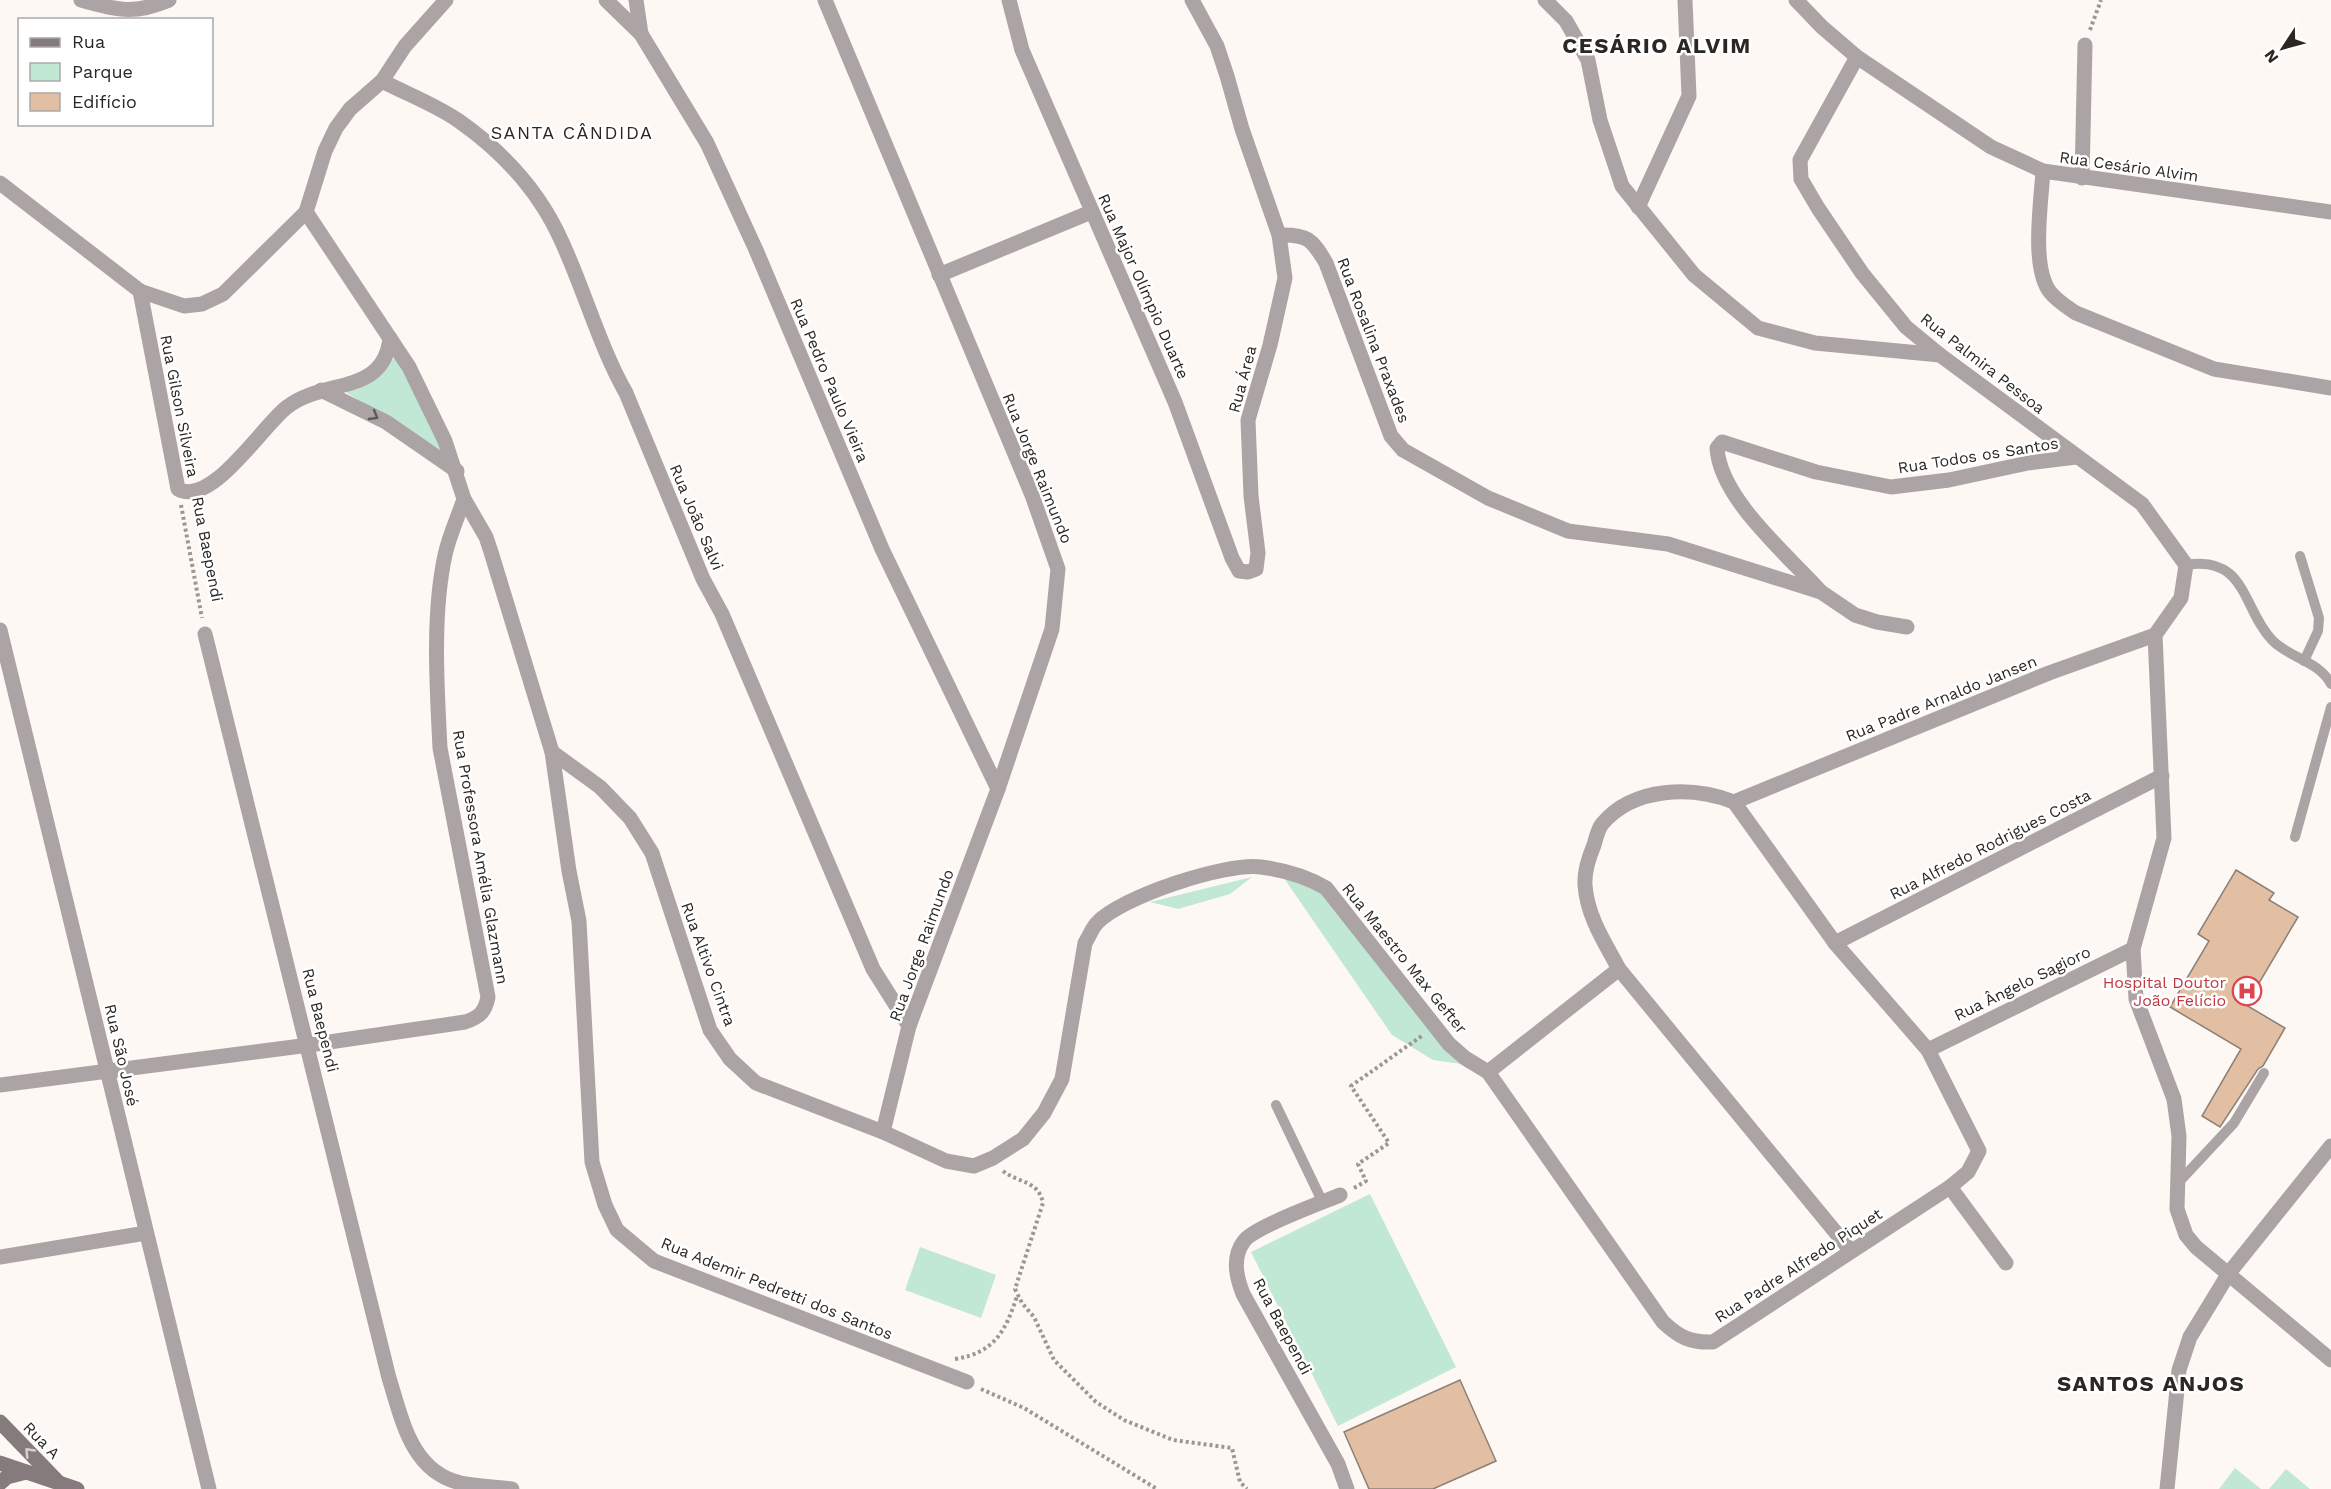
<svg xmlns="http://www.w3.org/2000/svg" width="2331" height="1489" font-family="'Work Sans',sans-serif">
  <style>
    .green { fill: #c1e8d4 }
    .building { fill: #e2bea3; stroke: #8c8077; stroke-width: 1.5 }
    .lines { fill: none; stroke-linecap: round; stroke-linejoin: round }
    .path { stroke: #9c9793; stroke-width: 4; stroke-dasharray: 3 3; stroke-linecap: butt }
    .lane { stroke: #aca4a4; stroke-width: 10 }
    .street { stroke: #aca4a4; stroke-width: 15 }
    .secondary { stroke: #867b7c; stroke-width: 15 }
    .oneway { stroke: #5f5957 }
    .oneway2 { stroke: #d5d1d1 }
    .labels { text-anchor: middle; stroke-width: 5; stroke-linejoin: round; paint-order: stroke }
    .street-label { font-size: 16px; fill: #2c2723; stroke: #fff }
    .health-label { font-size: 16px; fill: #be3a42; stroke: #fff; text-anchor: end }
    .neighbourhood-label { font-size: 18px; letter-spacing: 1.5px; fill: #2c2723; stroke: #fff }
    .district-label { font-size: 22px; font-weight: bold; letter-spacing: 1.5px; fill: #2c2723; stroke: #fff }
  </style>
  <rect width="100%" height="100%" fill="#fdf8f4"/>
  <g class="green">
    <path d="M396,357L443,452L347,393V390Z"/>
    <path d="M1279,871L1307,877L1476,1066L1433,1060L1392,1035Z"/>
    <path d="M1252,877L1230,894L1178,909L1150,902Z"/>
    <path d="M1370,1194L1456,1367L1338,1426L1251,1252Z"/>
    <path d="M920,1247L996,1275L981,1318L905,1290Z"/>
    <path d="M2235,1468L2261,1489H2219Z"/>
    <path d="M2286,1469L2310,1489H2269Z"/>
  </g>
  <g class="building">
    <path d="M2236,870L2274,893L2269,900L2298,917L2246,1005L2285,1028L2263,1066L2258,1069L2220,1127L2202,1116L2241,1049L2170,1007L2209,941L2198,934Z"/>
    <path d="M1460,1380L1496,1461L1433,1489H1369L1344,1432Z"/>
  </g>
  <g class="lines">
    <g class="path">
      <path d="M2090,30L2101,0"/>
      <path d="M181,505L202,618"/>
      <path d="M1003,1171C1020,1184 1038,1180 1043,1203L1015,1289L1022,1303L1034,1317L1054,1360L1096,1402L1124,1420L1173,1440L1232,1448L1240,1482L1247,1489"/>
      <path d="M1354,1188L1366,1181L1358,1164L1389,1143L1351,1086L1423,1035"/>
      <path d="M955,1359C995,1353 1006,1330 1017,1296"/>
      <path d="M981,1389L1024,1408L1157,1489"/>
    </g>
    <g class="lane">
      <path d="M2300,556L2319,618L2318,631L2304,661"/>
      <path d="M2186,565C2246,554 2243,610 2272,640C2289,658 2319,661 2331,684"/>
      <path d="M2295,837L2331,707"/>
      <path d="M1276,1105L1323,1203"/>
      <path d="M2178,1183L2234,1123L2264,1073"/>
    </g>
    <g class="street">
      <path d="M81,0C116,10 134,15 169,0"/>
      <path d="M606,0L641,34L707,143L756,250L882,549L998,789"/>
      <path d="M636,0L641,34"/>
      <path d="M825,0L1032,495L1058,569L1052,629L998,789L909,1026L883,1132"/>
      <path d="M1009,0L1022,50L1175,402L1232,558L1239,571L1248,572L1256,569L1258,553L1251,496L1248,420L1270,345L1285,278L1279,235L1242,129L1227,76L1217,46L1192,0"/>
      <path d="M1545,0L1566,21L1588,60L1600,120L1622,186L1694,275L1758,328L1815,343L1940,355"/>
      <path d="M1796,0L1822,27L1857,57L1991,147L2043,171L2331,212"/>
      <path d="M1857,57L1800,160L1801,179L1818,208L1862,273L1906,327L1940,355L2142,504L2186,565L2181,598L2155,635"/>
      <path d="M382,81C407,94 436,105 459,121C503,152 540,192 562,242C585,292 599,345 626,393L703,579L722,614L873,969L909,1026"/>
      <path d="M2043,171C2041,203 2031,267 2050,292C2057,301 2067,307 2076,313L2214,369L2331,388"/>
      <path d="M2082,178L2085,45"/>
      <path d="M0,183L140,291L184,306L202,304L223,294L306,212L325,151L336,128L350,109L382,81L405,46L446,0"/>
      <path d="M1638,207L1689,96L1685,0"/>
      <path d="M306,212L409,367L445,441L464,499L486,537L491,552L552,752L569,871L579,921L592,1162L605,1205L617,1230L654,1261L967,1382"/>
      <path d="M1279,235C1307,234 1312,239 1326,263L1391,436L1403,450L1488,498L1568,531L1668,544L1821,592L1855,615L1877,622L1907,627"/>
      <path d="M939,275L1091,212"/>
      <path d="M140,291L178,489C211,508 263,425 287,407C324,378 384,396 390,338"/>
      <path d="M321,390L386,422L457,471"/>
      <path d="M1821,592C1788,555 1720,499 1717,448L1722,442L1816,472L1891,487L1949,480L2028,463L2076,457"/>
      <path d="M0,630L209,1489"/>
      <path d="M205,634L389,1378C402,1419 411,1472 461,1483C477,1486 495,1487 512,1489"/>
      <path d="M552,752L600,787L630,818L652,853L710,1030L730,1059L756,1083L883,1132L946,1161L974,1166L993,1158L1023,1139L1044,1113L1062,1079L1085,943C1089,937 1092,928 1097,923C1121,897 1226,862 1261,867C1284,870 1306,876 1326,888L1449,1044L1465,1058L1488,1072L1663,1322C1679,1337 1690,1343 1713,1342L1950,1187"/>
      <path d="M1734,802L1835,943L1928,1050L1979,1151L1968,1172L1950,1187L2006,1263"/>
      <path d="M1835,943L2162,776"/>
      <path d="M1928,1050L2133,949"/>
      <path d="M1488,1072L1619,969"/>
      <path d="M0,1085L309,1045L465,1022C480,1017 485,1012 488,997L440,748C437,687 432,615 445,555C449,536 458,517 464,499"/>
      <path d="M1340,1195C1321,1203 1254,1227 1244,1241C1232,1257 1236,1276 1243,1294L1338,1464L1347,1489"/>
      <path d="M1851,1251L1619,969C1605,943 1587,916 1585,885C1584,871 1589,857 1594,845C1596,838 1598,829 1602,824C1634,786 1693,786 1734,802L2049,673L2155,635L2164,838L2133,949L2136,999L2174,1099L2179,1136L2177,1209L2186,1235L2196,1247L2331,1360"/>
      <path d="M0,1257L146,1233"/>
      <path d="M2167,1489L2179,1370L2190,1337L2229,1273L2331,1146"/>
    </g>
    <g class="secondary">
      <path d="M0,1422L58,1482"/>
      <path d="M0,1463L77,1489"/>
      <path d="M0,1483L7,1477L26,1472"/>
    </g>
  </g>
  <defs><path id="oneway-chevron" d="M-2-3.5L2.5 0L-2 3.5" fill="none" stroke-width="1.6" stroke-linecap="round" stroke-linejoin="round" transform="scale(1.5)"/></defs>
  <use class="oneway" href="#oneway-chevron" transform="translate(374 416) rotate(30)"/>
  <use class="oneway2" href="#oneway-chevron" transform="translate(29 1452) rotate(-134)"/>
  <defs>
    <g id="hospital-ring" transform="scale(1.5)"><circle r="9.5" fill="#fff" stroke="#e0444e" stroke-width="1.5"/><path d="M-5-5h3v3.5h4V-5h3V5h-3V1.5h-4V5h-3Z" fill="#e0444e"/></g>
  </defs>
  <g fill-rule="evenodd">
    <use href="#hospital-ring" x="2247" y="991"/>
  </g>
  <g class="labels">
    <g class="street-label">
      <text transform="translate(2129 166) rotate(8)" y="6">Rua Cesário Alvim</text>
      <text transform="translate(1144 286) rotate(66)" y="6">Rua Major Olímpio Duarte</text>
      <text transform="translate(1374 340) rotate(69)" y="6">Rua Rosalina Praxades</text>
      <text transform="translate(1983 363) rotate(38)" y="6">Rua Palmira Pessoa</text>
      <text transform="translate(1242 379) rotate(-75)" y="6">Rua Área</text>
      <text transform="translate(830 380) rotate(67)" y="6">Rua Pedro Paulo Vieira</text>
      <text transform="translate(180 406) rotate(79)" y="6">Rua Gilson Silveira</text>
      <text transform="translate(1978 455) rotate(-9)" y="6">Rua Todos os Santos</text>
      <text transform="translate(1038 468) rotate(68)" y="6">Rua Jorge Raimundo</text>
      <text transform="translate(697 517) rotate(67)" y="6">Rua João Salvi</text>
      <text transform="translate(208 549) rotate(79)" y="6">Rua Baependi</text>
      <text transform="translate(1941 698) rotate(-22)" y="6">Rua Padre Arnaldo Jansen</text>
      <text transform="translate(1990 844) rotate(-27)" y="6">Rua Alfredo Rodrigues Costa</text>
      <text transform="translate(481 857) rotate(80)" y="6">Rua Professora Amélia Glazmann</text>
      <text transform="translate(921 945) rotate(-70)" y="6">Rua Jorge Raimundo</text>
      <text transform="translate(1405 958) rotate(51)" y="6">Rua Maestro Max Gefter</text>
      <text transform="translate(709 964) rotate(70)" y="6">Rua Altivo Cintra</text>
      <text transform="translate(2022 983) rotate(-26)" y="6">Rua Ângelo Sagioro</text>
      <text transform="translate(321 1020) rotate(76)" y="6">Rua Baependi</text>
      <text transform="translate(122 1055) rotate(77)" y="6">Rua São José</text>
      <text transform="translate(1798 1265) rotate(-33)" y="6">Rua Padre Alfredo Piquet</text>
      <text transform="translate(777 1288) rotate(22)" y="6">Rua Ademir Pedretti dos Santos</text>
      <text transform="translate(1283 1326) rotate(62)" y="6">Rua Baependi</text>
      <text transform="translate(42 1440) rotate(46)" y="6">Rua A</text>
    </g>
    <g class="health-label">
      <text x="2226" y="988">Hospital Doutor<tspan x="2226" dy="18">João Felício</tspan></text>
    </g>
    <g class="neighbourhood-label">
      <text x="572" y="139">SANTA CÂNDIDA</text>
    </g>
    <g class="district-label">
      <text x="1657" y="53">CESÁRIO ALVIM</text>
      <text x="2151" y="1391">SANTOS ANJOS</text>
    </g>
  </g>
  <rect x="18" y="18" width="195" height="108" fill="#ffffff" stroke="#aba9a7" stroke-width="1.5"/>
  <rect x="30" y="38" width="30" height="9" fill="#867b7c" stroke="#aba9a7" stroke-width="1.5"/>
  <text x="72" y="48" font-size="18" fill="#2c2723">Rua</text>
  <rect x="30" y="63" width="30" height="18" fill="#c1e8d4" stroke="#aba9a7" stroke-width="1.5"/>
  <text x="72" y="78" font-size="18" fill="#2c2723">Parque</text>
  <rect x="30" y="93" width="30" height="18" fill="#e2bea3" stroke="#aba9a7" stroke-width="1.5"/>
  <text x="72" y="108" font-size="18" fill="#2c2723">Edifício</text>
  <g transform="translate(2283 48) rotate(234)" stroke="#ffffff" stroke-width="4.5" paint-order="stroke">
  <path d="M0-4.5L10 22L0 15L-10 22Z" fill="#2c2723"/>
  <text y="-9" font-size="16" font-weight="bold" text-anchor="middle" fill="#2c2723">N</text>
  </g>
</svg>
